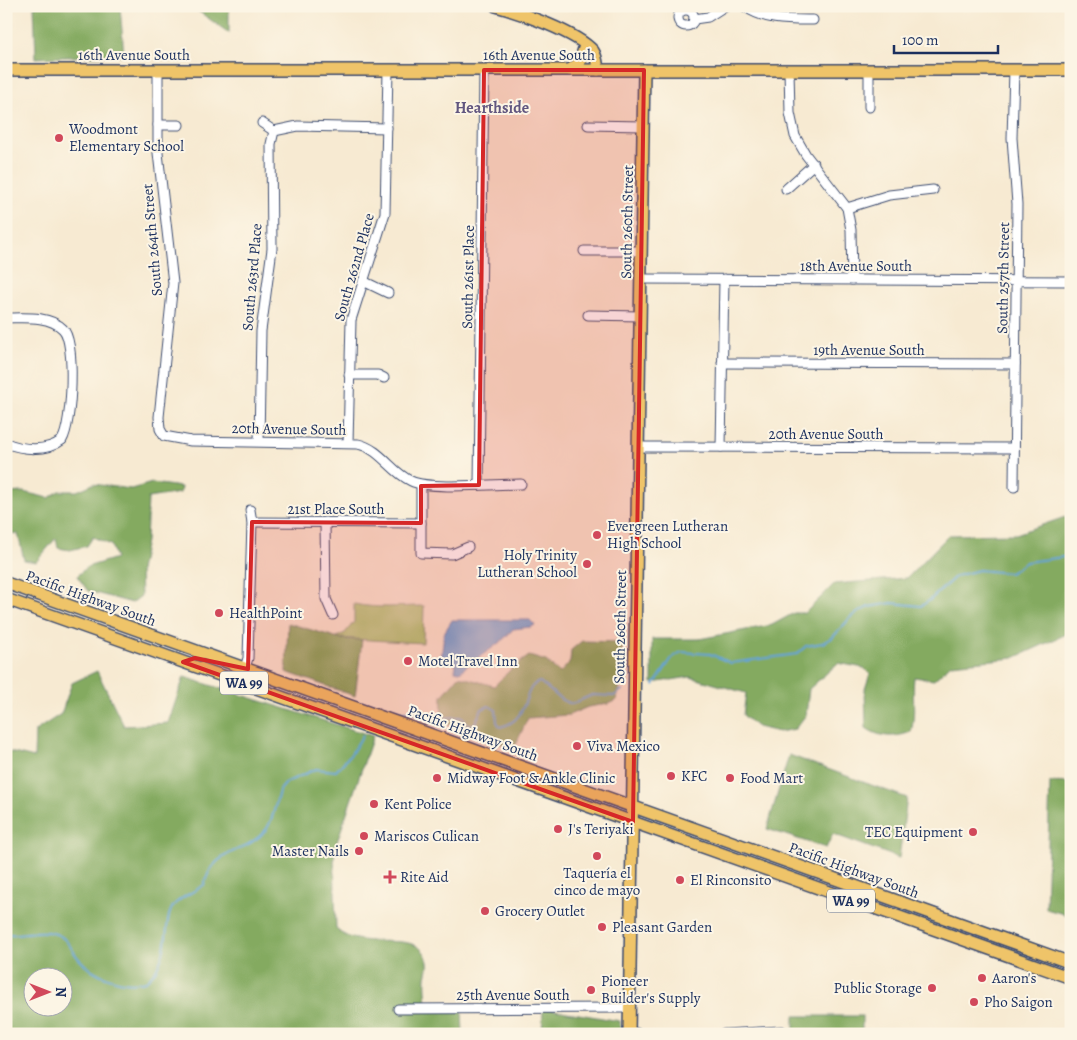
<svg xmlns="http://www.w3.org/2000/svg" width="1077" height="1040" font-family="Alegreya,serif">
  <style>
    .green { fill: #a5c56e; stroke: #607a66 }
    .forest { fill: #84aa61; stroke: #506c60; fill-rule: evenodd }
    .water { fill: #63a3d6; stroke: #3f699a }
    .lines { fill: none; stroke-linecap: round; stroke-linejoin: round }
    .stream { stroke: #63a3d6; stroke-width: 2 }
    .minor-casing { stroke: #3c4b6f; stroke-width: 11 }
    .major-casing { stroke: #3c4b6f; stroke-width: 14 }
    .minor { stroke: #fff; stroke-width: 9 }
    .major { stroke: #efc469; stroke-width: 11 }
    .marked { fill: #d62828; fill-opacity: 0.2; stroke: #d62828; stroke-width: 4; stroke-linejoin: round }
    .poi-dot { fill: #d1495b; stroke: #fcf5e5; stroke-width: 2 }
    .labels { text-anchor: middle; stroke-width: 4; stroke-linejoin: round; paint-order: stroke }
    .shield { fill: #fcf5e5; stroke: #5e6a86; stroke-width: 1 }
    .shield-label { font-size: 14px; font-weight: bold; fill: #1b2f5e }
    .street-label { font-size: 15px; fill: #1b2f5e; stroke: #fcf5e5 }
    .poi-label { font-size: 15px; fill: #1b2f5e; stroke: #fcf5e5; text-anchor: start }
    .neighbourhood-label { font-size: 16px; font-weight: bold; fill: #625780; stroke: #fcf5e5 }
  </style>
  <rect width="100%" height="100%" fill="#fcf5e5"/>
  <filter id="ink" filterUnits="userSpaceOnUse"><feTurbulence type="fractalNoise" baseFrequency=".02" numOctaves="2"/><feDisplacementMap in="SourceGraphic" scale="10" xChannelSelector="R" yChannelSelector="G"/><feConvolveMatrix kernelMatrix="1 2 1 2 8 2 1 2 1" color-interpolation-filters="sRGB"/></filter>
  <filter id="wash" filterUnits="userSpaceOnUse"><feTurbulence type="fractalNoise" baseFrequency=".0096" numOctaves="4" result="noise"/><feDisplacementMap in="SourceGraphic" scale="20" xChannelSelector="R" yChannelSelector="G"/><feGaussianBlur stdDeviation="1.12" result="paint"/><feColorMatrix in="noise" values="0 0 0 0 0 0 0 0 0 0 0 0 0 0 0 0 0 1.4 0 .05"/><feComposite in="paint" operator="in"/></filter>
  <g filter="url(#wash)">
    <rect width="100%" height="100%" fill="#f7ead2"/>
    <path class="green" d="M354,604C377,609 400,606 424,606L423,643L335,638L345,633L354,622Z"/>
    <g class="forest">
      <path d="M34,6H120L124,55L36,58Z"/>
      <path d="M191,6H229V33Z"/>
      <path d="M152,483L181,487L180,493L148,498L146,541L140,570L141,596L132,603L88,591L77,576L87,567L116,558L111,545L93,537L87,546L70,550L58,548L56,538L36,562L24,560L18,534L6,533V493L23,492L49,498L59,491H77L93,484L131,489Z"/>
      <path d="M1071,515V632L1014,658L951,664L934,680L914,677C912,696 916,714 911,732C895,738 880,738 866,728L865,689L870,674L864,668L838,663L809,689L806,715L795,729L779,732L757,727L743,715L746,693L690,677L652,683V639H699L772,625L794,613H805L834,584L907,578L949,535L1016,534Z"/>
      <path d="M288,623L342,639L362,640L355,696L286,672Z"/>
      <path d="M582,641L622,642L621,680L617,700L608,704L588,707L569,715L528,718L515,746L504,745L441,722L442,696L459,676L494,686L512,668L529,656L546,661L560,673L570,662L571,650Z"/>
      <path d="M97,671L124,726L168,723L184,677L373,736L337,842L334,857L336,929C363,955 421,925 428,962C429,967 427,972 426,977C425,988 427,998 427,1009H462L463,1034H6V751L34,758L35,731L61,714L72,683ZM32,978H62V1008H32Z"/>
      <path d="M789,755L907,798L899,858L833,834L826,848L767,829Z"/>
      <path d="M1050,782L1071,783V916L1046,909Z"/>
      <path d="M543,1008L620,1021V1034H542Z"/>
      <rect x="794" y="1016" width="68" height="18"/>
    </g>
    <path class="water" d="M452,620H530L535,625L531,627L513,629C499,647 477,656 460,672L455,671L456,664L451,660H441L444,633Z"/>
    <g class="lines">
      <g class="stream">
        <path d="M654,685L672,658L681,652L710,654L731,663L797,654L806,646L822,643L832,638L852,616L868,607L892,603L921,606L930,600L956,576L979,570L1010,573L1026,562L1071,556"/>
        <path d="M392,710L428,715"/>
        <path d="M433,718L462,717L467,724L474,725L482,709L489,706L496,710L497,722L500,727C532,720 521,685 540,682L562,700L572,704L592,695L614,696L622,690"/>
        <path d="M6,934C22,936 40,928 56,934C67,937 72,951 79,959C94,976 125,987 146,981C176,955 159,916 177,902C185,895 195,891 204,885C214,847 244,855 265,831C273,822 276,802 279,791L287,782L316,769L336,771L351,754L363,735"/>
      </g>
    </g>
  </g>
  <g filter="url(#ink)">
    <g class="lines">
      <g class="minor-casing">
        <g id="minor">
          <path d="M744,6C765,21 788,20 813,20"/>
          <circle cx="686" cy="18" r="8"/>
          <path d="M694,19L708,17L725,6"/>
          <path d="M158,70V153L173,283L159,417L160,429L164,436L191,441L358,444C381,449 391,472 411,481C430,490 495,484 521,484"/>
          <path d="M789,70L790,113L795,136L806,155L847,208L851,230L852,280"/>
          <path d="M869,70V107"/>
          <path d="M262,123L274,131"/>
          <path d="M158,125H179"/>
          <path d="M588,125L643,126"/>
          <path d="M274,131L298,126L387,128"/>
          <path d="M786,189L814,164"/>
          <path d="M847,208L889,195L933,190"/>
          <path d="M584,251H641"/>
          <path d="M641,279L1071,281"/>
          <path d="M363,281L388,293"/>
          <path d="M588,315L640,316"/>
          <path d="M6,318C23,318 49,315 63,329C76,342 72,424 62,440C47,452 23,450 6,443"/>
          <path d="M722,363L1015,364"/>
          <path d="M349,375H378L384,378"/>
          <path d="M259,441L261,331L272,249L271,144L274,131"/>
          <path d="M348,443L351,320L385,213L388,70"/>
          <path d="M638,447L1014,448"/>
          <path d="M721,447L724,279"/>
          <path d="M479,485L484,70"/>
          <path d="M421,486V553L452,554L468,547"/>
          <path d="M1014,487L1017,204L1012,138L1014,70"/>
          <path d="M252,522L421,523"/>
          <path d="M325,522L326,599L333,615"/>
          <path d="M245,668L248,658L252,522L250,510"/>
          <path d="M398,1009L629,1008"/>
          <path d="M629,1031L641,1034"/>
          <path d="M724,1034L782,1031"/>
        </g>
      </g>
      <g class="major-casing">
        <g id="major">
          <path d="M496,6C521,13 576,32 593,51C597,57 597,63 598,70"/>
          <path d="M6,70H1071"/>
          <path d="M570,70L580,62L585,45"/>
          <path d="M6,583L1071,963"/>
          <path d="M6,599L1071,978"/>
          <path d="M629,1034L644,70"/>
        </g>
      </g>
      <use href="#minor" class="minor"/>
      <use href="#major" class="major"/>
    </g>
  </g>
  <path class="marked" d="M484,70H644L633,822L183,662L195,658L248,669L252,522L421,523V486L479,485Z"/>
  <g class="poi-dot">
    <circle cx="59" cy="138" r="5"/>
    <circle cx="597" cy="535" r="5"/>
    <circle cx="587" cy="564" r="5"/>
    <circle cx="219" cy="613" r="5"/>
    <circle cx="408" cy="661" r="5"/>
    <circle cx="577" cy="746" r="5"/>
    <circle cx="671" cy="776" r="5"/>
    <circle cx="437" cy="778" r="5"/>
    <circle cx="730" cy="778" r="5"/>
    <circle cx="374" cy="804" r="5"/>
    <circle cx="558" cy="829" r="5"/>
    <circle cx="973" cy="832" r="5"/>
    <circle cx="364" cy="836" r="5"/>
    <circle cx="359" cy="851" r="5"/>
    <circle cx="597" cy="856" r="5"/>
    <path d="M387.5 869.5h5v5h5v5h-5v5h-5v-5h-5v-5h5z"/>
    <circle cx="680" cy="880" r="5"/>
    <circle cx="485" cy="911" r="5"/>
    <circle cx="602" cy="927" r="5"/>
    <circle cx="982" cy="978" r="5"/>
    <circle cx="932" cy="988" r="5"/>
    <circle cx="591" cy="990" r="5"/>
    <circle cx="974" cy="1002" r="5"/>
  </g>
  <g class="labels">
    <g class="shield">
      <rect x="220" y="671.5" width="48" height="23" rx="4"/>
      <rect x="827" y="889.5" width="48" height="23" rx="4"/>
    </g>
    <g class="shield-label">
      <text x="244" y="688">WA 99</text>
      <text x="851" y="906">WA 99</text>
    </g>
    <g class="street-label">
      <text x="134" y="60">16th Avenue South</text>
      <text x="539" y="60">16th Avenue South</text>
      <text transform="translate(627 222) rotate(-89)" y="5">South 260th Street</text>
      <text transform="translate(152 240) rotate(-95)" y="5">South 264th Street</text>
      <text x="856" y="271">18th Avenue South</text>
      <text transform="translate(354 267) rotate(-74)" y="5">South 262nd Place</text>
      <text transform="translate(252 277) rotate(-85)" y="5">South 263rd Place</text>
      <text transform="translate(468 277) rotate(-89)" y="5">South 261st Place</text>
      <text transform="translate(1003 278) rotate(-89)" y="5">South 257th Street</text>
      <text x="869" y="355">19th Avenue South</text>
      <text transform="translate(289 429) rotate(1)" y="5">20th Avenue South</text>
      <text x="826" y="439">20th Avenue South</text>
      <text x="336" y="514">21st Place South</text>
      <text transform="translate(91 598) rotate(20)" y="5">Pacific Highway South</text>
      <text transform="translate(620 627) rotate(-89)" y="5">South 260th Street</text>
      <text transform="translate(473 733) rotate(20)" y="5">Pacific Highway South</text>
      <text transform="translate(854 870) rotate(20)" y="5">Pacific Highway South</text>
      <text x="513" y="1000">25th Avenue South</text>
    </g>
    <g class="poi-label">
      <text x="69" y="134">Woodmont<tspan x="69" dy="17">Elementary School</tspan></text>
      <text x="607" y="531">Evergreen Lutheran<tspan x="607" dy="17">High School</tspan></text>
      <text x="577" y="560" text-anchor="end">Holy Trinity<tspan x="577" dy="17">Lutheran School</tspan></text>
      <text x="229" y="618">HealthPoint</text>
      <text x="418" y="666">Motel Travel Inn</text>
      <text x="587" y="751">Viva Mexico</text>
      <text x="681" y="781">KFC</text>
      <text x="447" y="783">Midway Foot &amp; Ankle Clinic</text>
      <text x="740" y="783">Food Mart</text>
      <text x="384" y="809">Kent Police</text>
      <text x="568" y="834">J's Teriyaki</text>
      <text x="963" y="837" text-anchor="end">TEC Equipment</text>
      <text x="374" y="841">Mariscos Culican</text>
      <text x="349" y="856" text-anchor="end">Master Nails</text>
      <text x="597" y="878" text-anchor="middle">Taquería el<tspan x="597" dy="17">cinco de mayo</tspan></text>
      <text x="400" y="882">Rite Aid</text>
      <text x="690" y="885">El Rinconsito</text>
      <text x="495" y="916">Grocery Outlet</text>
      <text x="612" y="932">Pleasant Garden</text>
      <text x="992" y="983">Aaron's</text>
      <text x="601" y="986">Pioneer<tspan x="601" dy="17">Builder's Supply</tspan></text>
      <text x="922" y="993" text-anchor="end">Public Storage</text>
      <text x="984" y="1007">Pho Saigon</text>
    </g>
    <g class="neighbourhood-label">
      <text x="492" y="113">Hearthside</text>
    </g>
  </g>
  <rect width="1077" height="1040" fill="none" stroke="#fcf5e5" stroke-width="25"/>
  <g transform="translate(48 992) rotate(90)"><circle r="24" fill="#fcf5e5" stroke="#a2a6af"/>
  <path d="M0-4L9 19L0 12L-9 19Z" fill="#d1495b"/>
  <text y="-8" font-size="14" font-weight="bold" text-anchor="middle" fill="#1b2f5e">N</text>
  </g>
  <path d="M894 45v8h104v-8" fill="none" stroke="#1b2f5e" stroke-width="2.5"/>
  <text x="902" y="45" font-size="15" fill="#1b2f5e" stroke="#fcf5e5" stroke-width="4" paint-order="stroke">100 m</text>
</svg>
